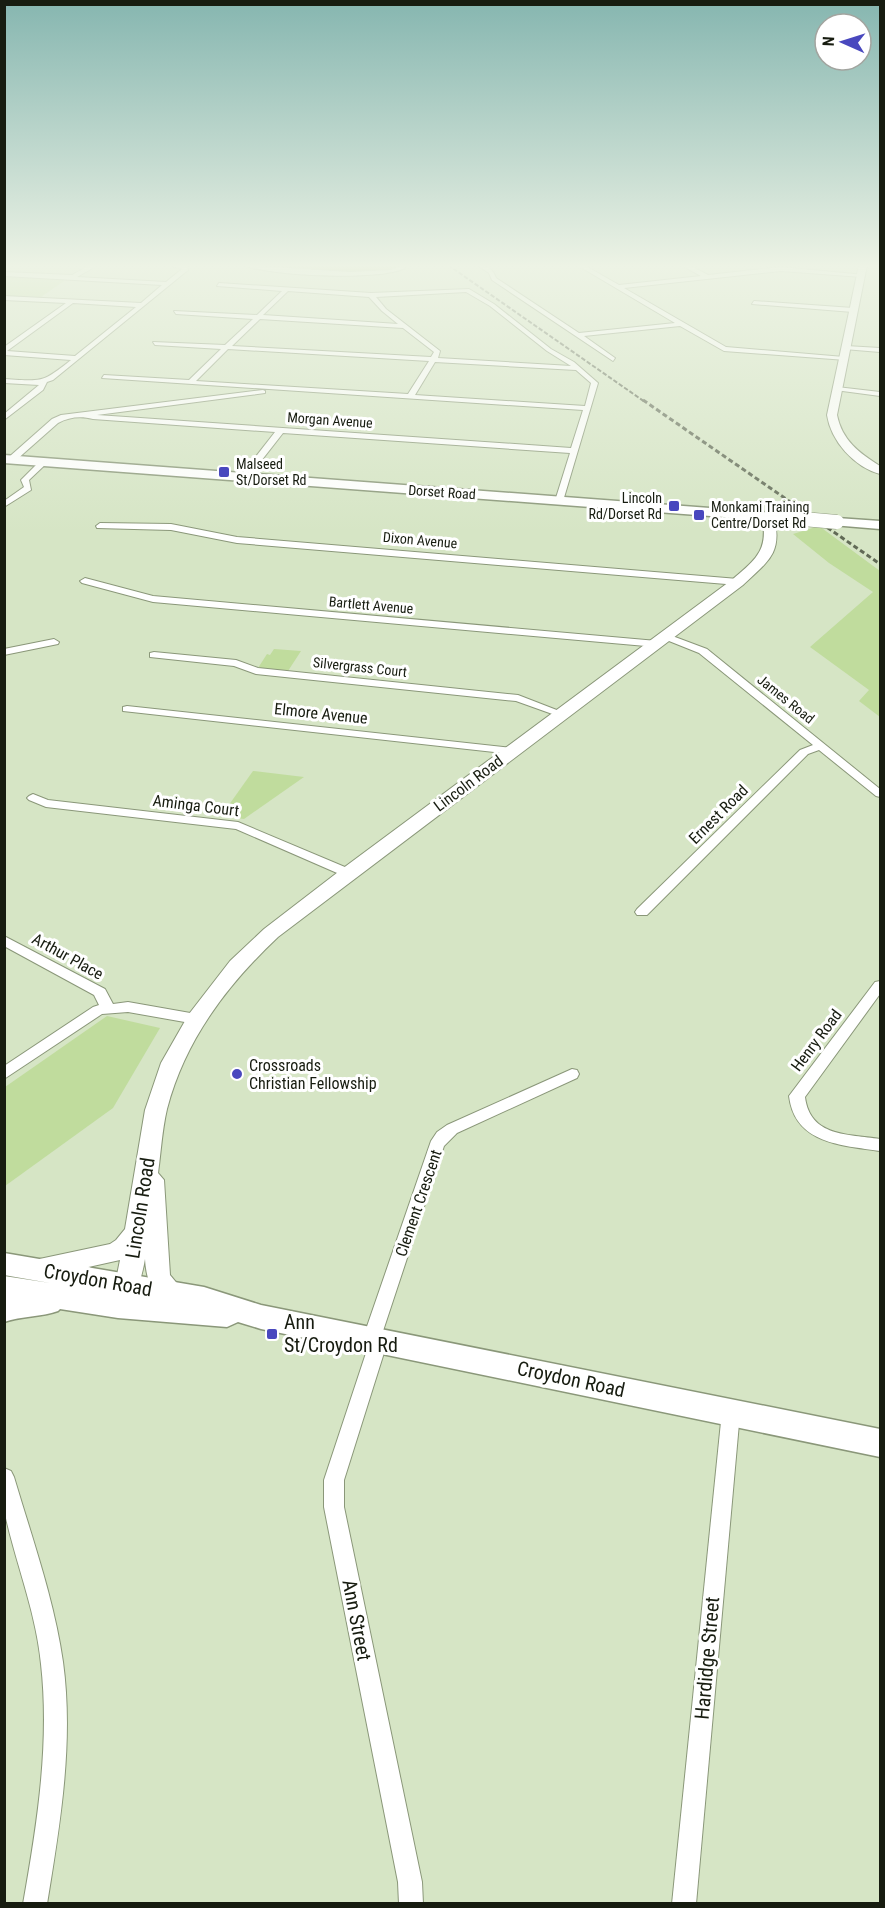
<svg xmlns="http://www.w3.org/2000/svg" width="885" height="1908" font-family="'Roboto Condensed',sans-serif">
  <style>
    .green { fill: #c0dc9d }
    .forest { fill: #95bb60 }
    .lines { fill: none; stroke-linecap: round; stroke-linejoin: round }
    .minor-casing { stroke: #8a9779; stroke-width: 2 }
    .secondary-casing { stroke: #8a9779; stroke-width: 2 }
    .primary-casing { stroke: #8a9779; stroke-width: 3 }
    .minor { fill: #fff; fill-rule: evenodd }
    .secondary { fill: #fff; fill-rule: evenodd }
    .primary { fill: #fff; fill-rule: evenodd }
    .rail-far1 { stroke: #616a56; stroke-width: 2; stroke-dasharray: 4.5 2; stroke-linecap: butt }
    .rail { stroke: #616a56; stroke-width: 3; stroke-dasharray: 5 3; stroke-linecap: butt }
    .primary-bridge-casing { stroke: #8a9779; stroke-width: 15; stroke-linecap: butt }
    .primary-bridge { stroke: #fff; stroke-width: 14 }
    .poi-dot { fill: #4948be; stroke: #fff; stroke-width: 2 }
    .labels { text-anchor: middle; stroke-width: 6; stroke-linejoin: round; paint-order: stroke }
    .far-street-label { font-size: 14px; fill: #171c10; stroke: #fff }
    .far-poi-label { font-size: 14px; fill: #171c10; stroke: #fff; text-anchor: start }
    .street-label { font-size: 16px; fill: #171c10; stroke: #fff }
    .poi-label { font-size: 16px; fill: #171c10; stroke: #fff; text-anchor: start }
    .near-street-label { font-size: 20px; fill: #171c10; stroke: #fff }
    .near-poi-label { font-size: 20px; fill: #171c10; stroke: #fff; text-anchor: start }
  </style>
  <rect width="100%" height="100%" fill="#d6e5c5"/>
  <g class="green">
    <path d="M4,276L62,279L64,281L41,297L5,296Z"/>
    <path d="M819,526L880,571V717L859,701L869,690L810,647L873,592L829,563L793,534Z"/>
    <path d="M274,649L301,651L288,671L258,668L267,654L270,655Z"/>
    <path d="M253,771L304,777L244,819L221,816Z"/>
    <path d="M107,1016L160,1028L113,1108L5,1186V1087Z"/>
  </g>
  <path class="forest" d="M255,265H397L398,266L394,270L381,272L281,270Z"/>
  <g class="lines">
    <g class="minor-casing">
      <g id="minor">
        <path d="M90,265H98L77,277L166,282L182,269L169,265L187,266L188,270L53,380L47,382L43,390L4,420V414L39,385L4,383V379C42,381 41,384 71,360L4,355V347L66,303L4,300V296L141,303L162,285L4,276V272L72,275ZM73,303L136,307L75,356L7,351Z"/>
        <path d="M243,265L350,272L390,270L405,265V268C381,281 269,276 243,265Z"/>
        <path d="M477,265C487,265 493,269 496,278L579,333L675,323L577,265H584L619,285L701,276L681,265H689L708,275L781,267L865,275L862,277L781,271L624,288L726,347L844,357L846,360L724,351L680,326L584,336L615,358L613,361L492,280L489,273Z"/>
        <path d="M219,283L371,293L469,289L494,304L551,349L574,362L598,383L563,501L559,503L555,501L570,453L283,433L247,479H244L240,477L275,432L93,419C81,416 69,417 58,423L15,461H9V457L52,419L61,415L263,390L265,391V393L97,415L571,448L583,410L102,378L104,375L189,380L221,349L155,345L153,342L225,345L253,319L176,314L174,311L257,315L282,291L217,286ZM288,291L369,297L382,311L398,324L263,315ZM466,292L490,306L547,351L571,366L438,358L440,351L386,309L376,297ZM260,319L403,328L434,352L431,357L232,346ZM228,349L429,361L408,394L196,381ZM435,362L576,370L591,383L585,406L415,395Z"/>
        <path d="M754,301L853,308L856,310L853,312L752,304Z"/>
        <path d="M846,346L880,348V352L844,349Z"/>
        <path d="M837,387L880,392V396L835,390V388Z"/>
        <path d="M41,460L48,462L29,480L31,490L4,507V501L24,487L21,480Z"/>
        <path d="M100,523L171,524L237,537L738,579L743,582L738,585L237,543L171,530L97,528L96,526Z"/>
        <path d="M85,578L153,596L657,641L662,644L657,647L153,602L82,583L80,581Z"/>
        <path d="M667,634L707,649L880,789V797L876,796L819,750L808,754L647,915H637L635,912L637,909L800,750L813,745L699,653L664,639V635Z"/>
        <path d="M54,639L59,642L58,644L4,655V649Z"/>
        <path d="M154,652L236,660L258,668L518,695L567,714L566,716H558L516,701L256,674L234,666L150,657V653Z"/>
        <path d="M127,706L512,748L518,751L512,754L123,711V707Z"/>
        <path d="M33,794L48,800L238,822L352,870L354,873L348,877L344,876L236,829L46,807L29,800L27,798L29,796Z"/>
        <path d="M4,936L105,989L113,1004L128,1002L196,1014L203,1019L196,1024L128,1012L102,1014L4,1079V1066L93,1007L99,1005L94,995L4,946Z"/>
        <path d="M880,981V994L805,1097C810,1137 848,1134 880,1139V1151C841,1145 795,1144 789,1096L875,982Z"/>
        <path d="M572,1069L577,1070L579,1074L577,1078L457,1133L444,1146L382,1334L388,1340L344,1480V1507L422,1882L423,1904H399L398,1882L324,1507V1480L369,1344L363,1338L431,1141L437,1132L447,1125Z"/>
        <path d="M731,1404L738,1406L740,1412L696,1904H672L722,1412L724,1406Z"/>
        <path d="M4,1468L11,1471L14,1477C32,1538 54,1599 63,1662C74,1742 60,1825 47,1904H23C37,1825 50,1744 41,1664C36,1612 16,1564 5,1514C2,1500 4,1483 4,1468Z"/>
      </g>
    </g>
    <g class="secondary-casing">
      <g id="secondary">
        <path d="M859,265H867L837,415C842,440 859,453 880,466V474C854,467 831,441 827,415Z"/>
        <path d="M768,513L774,517C783,554 767,562 743,585L278,937C227,985 185,1040 167,1109C162,1130 161,1152 158,1173L164,1180L170,1275L185,1293L181,1300C155,1309 146,1280 145,1259C142,1276 138,1290 130,1305L121,1308L112,1305L108,1298L115,1285L120,1260L39,1278L30,1275L27,1268L30,1261L110,1244L116,1240L125,1229L145,1110L161,1063L189,1014L230,961L264,929L342,869L733,579C756,559 769,550 762,517Z"/>
      </g>
    </g>
    <g class="primary-casing">
      <g id="primary">
        <path d="M4,455L803,515L810,519L803,523L4,463Z"/>
        <path d="M837,518L880,521V529L832,525L830,522L832,519Z"/>
        <path d="M4,1253L204,1287L261,1305L880,1429V1457L261,1329L238,1322L227,1327L118,1318L60,1309L58,1311C41,1317 22,1316 4,1322V1276L50,1283L4,1275Z"/>
      </g>
    </g>
    <use href="#minor" class="minor"/>
    <use href="#secondary" class="secondary"/>
    <use href="#primary" class="primary"/>
    <path class="rail-far1" d="M448,265L645,402"/>
    <path class="rail" d="M643,400L880,564"/>
    <g class="primary-bridge-casing">
      <path id="primary-bridge" d="M803,519L837,522"/>
    </g>
    <use href="#primary-bridge" class="primary-bridge"/>
  </g>
  <linearGradient id="sky" x2="0" y2="1"><stop stop-color="#86b6b0"/><stop offset="0.5" stop-color="#edf3e5"/><stop offset="1" stop-color="#edf3e5" stop-opacity="0"/></linearGradient>
  <rect width="885" height="532" fill="url(#sky)"/>
  <g class="poi-dot">
    <rect x="218" y="466" width="12" height="12" rx="3"/>
    <rect x="668" y="500" width="12" height="12" rx="3"/>
    <rect x="693" y="509" width="12" height="12" rx="3"/>
    <circle cx="237" cy="1074" r="6"/>
    <rect x="266" y="1328" width="12" height="12" rx="3"/>
  </g>
  <g class="labels">
    <g class="far-street-label">
      <text transform="translate(330 420) rotate(4)" y="5">Morgan Avenue</text>
      <text transform="translate(442 492) rotate(4)" y="5">Dorset Road</text>
      <text transform="translate(420 540) rotate(5)" y="5">Dixon Avenue</text>
      <text transform="translate(371 605) rotate(5)" y="5">Bartlett Avenue</text>
      <text transform="translate(360 667) rotate(6)" y="5">Silvergrass Court</text>
      <text transform="translate(786 699) rotate(39)" y="5">James Road</text>
    </g>
    <g class="far-poi-label">
      <text x="236" y="469">Malseed<tspan x="236" dy="16">St/Dorset Rd</tspan></text>
      <text x="662" y="503" text-anchor="end">Lincoln<tspan x="662" dy="16">Rd/Dorset Rd</tspan></text>
      <text x="711" y="512">Monkami Training<tspan x="711" dy="16">Centre/Dorset Rd</tspan></text>
    </g>
    <g class="street-label">
      <text transform="translate(321 713) rotate(6)" y="6">Elmore Avenue</text>
      <text transform="translate(468 783) rotate(-37)" y="6">Lincoln Road</text>
      <text transform="translate(196 805) rotate(7)" y="6">Aminga Court</text>
      <text transform="translate(718 814) rotate(-45)" y="6">Ernest Road</text>
      <text transform="translate(68 956) rotate(29)" y="6">Arthur Place</text>
      <text transform="translate(816 1040) rotate(-53)" y="6">Henry Road</text>
      <text transform="translate(418 1203) rotate(-71)" y="6">Clement Crescent</text>
    </g>
    <g class="poi-label">
      <text x="249" y="1071">Crossroads<tspan x="249" dy="18">Christian Fellowship</tspan></text>
    </g>
    <g class="near-street-label">
      <text transform="translate(140 1208) rotate(-81)" y="7">Lincoln Road</text>
      <text transform="translate(98 1280) rotate(10)" y="7">Croydon Road</text>
      <text transform="translate(571 1379) rotate(12)" y="7">Croydon Road</text>
      <text transform="translate(357 1620) rotate(79)" y="7">Ann Street</text>
      <text transform="translate(707 1658) rotate(-85)" y="7">Hardidge Street</text>
    </g>
    <g class="near-poi-label">
      <text x="284" y="1329">Ann<tspan x="284" dy="23">St/Croydon Rd</tspan></text>
    </g>
  </g>
  <rect width="885" height="1908" fill="none" stroke="#171c10" stroke-width="12"/>
  <g transform="translate(843 42) rotate(273)"><circle r="28" fill="#ffffff" stroke="#a2a49f" stroke-width="1.5"/>
  <path d="M0-4.5L10 22L0 15L-10 22Z" fill="#4948be"/>
  <text y="-9" font-size="16" font-weight="bold" text-anchor="middle" fill="#171c10">N</text>
  </g>
</svg>
